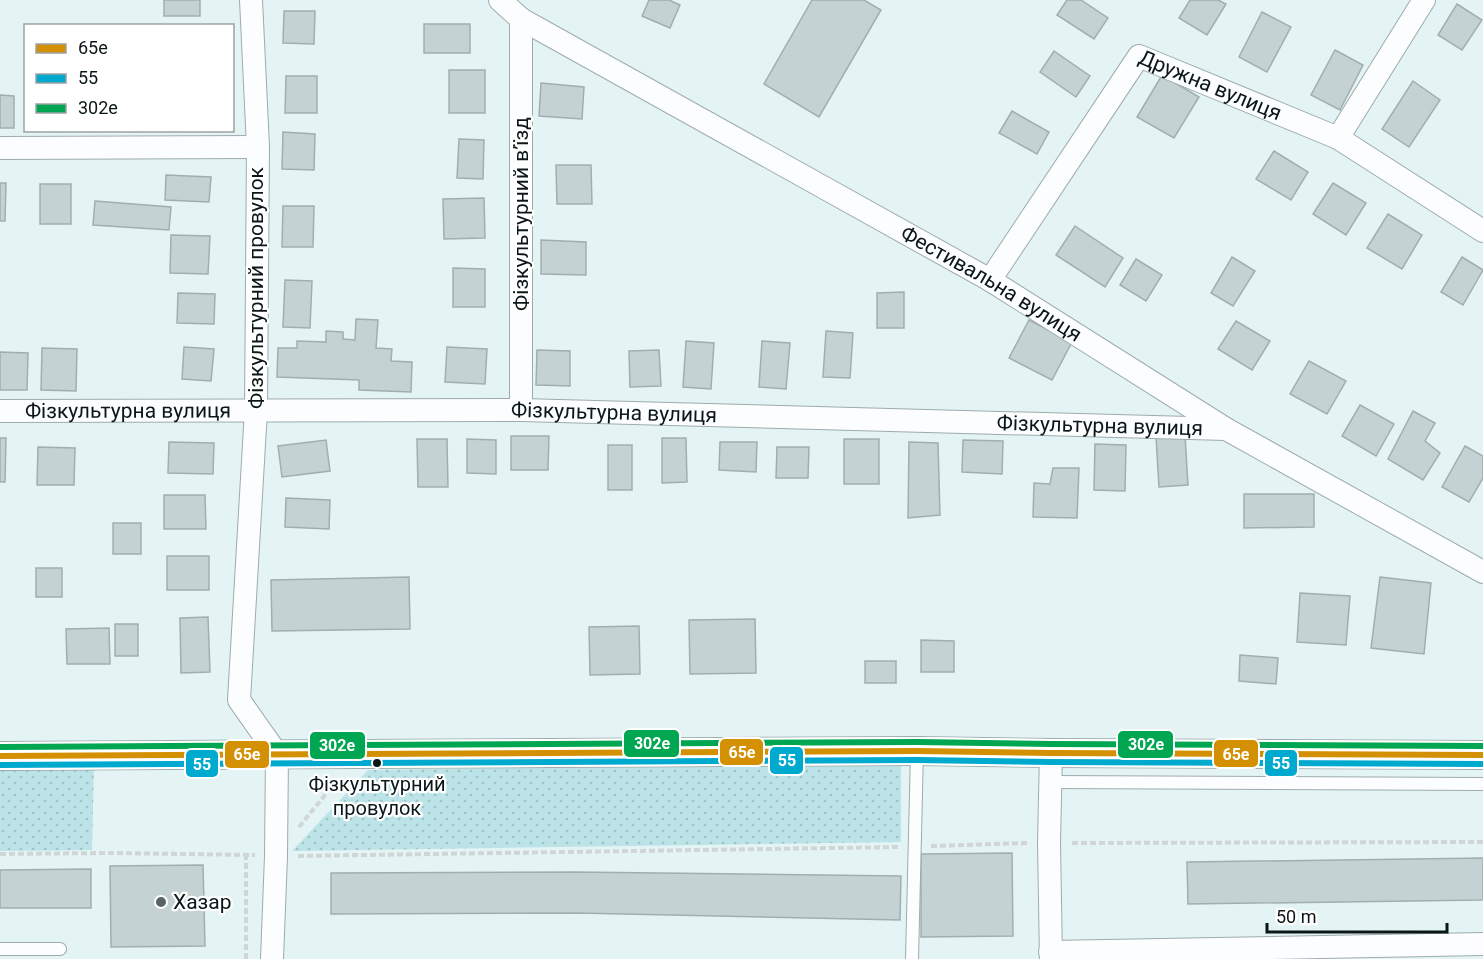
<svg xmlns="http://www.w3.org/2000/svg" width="1483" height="959" font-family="Roboto,sans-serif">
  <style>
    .grass { fill: url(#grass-dots) }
    .building { fill: #c5d2d3; stroke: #a1aeaf; stroke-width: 1.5 }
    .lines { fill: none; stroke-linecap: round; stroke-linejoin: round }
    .service-casing { stroke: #9eabac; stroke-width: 14 }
    .minor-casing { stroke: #9eabac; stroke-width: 24 }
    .tertiary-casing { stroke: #9eabac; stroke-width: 30 }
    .path { stroke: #d0d5d6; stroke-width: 4; stroke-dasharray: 6 3; stroke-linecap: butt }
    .service { stroke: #fbfdfe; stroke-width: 12 }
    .minor { stroke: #fbfdfe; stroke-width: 22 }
    .tertiary { stroke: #fbfdfe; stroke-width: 28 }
    .bus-1-casing { stroke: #fff; stroke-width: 10 }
    .bus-2-casing { stroke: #fff; stroke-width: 10 }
    .bus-3-casing { stroke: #fff; stroke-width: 10 }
    .bus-1 { stroke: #d49003; stroke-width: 6 }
    .bus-2 { stroke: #00a9ce; stroke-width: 6 }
    .bus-3 { stroke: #00a651; stroke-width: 6 }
    .bus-dot { fill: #0b1617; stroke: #fff; stroke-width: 2 }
    .poi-dot { fill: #576465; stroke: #fff; stroke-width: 2 }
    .labels { text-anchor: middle; stroke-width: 4.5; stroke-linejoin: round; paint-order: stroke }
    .bus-label { font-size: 20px; fill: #0b1617; stroke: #fff }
    .street-label { font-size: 21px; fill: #0b1617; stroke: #fff }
    .poi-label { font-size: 21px; fill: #0b1617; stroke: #fff; text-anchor: start }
    .line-badge { stroke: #fff; stroke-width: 2 }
    .badge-label { font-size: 16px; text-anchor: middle; font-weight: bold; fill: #fff }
  </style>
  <defs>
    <pattern id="grass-dots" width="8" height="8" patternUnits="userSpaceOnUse" patternTransform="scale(1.5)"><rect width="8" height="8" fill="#bce4e8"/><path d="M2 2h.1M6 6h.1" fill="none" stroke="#a0c3c6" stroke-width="1.8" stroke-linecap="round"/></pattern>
  </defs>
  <rect width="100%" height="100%" fill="#e4f4f5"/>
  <g class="grass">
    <path d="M901,762V842L292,851L368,770Z"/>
    <path d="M0,766H94L92,850L0,851Z"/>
  </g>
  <g class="building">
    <rect x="164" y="0" width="36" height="16"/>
    <path d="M649,0H669L680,5L670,28L642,16Z"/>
    <path d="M812,0H864L881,10L819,117L764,84Z"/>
    <path d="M1067,0H1081L1108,18L1094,39L1057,15Z"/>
    <path d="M1190,0H1218L1226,4L1207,35L1179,18Z"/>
    <path d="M1457,4L1482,20L1462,50L1438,35Z"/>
    <path d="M284,11H315L314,44L283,43Z"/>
    <path d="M1262,12L1291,27L1267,72L1239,57Z"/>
    <rect x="424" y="24" width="46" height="29"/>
    <path d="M1335,50L1363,65L1340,110L1311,95Z"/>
    <path d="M1054,51L1090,76L1076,97L1040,72Z"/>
    <rect x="449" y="70" width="36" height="43"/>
    <path d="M1162,75L1199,97L1174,138L1137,117Z"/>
    <path d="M286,76H317V113H285Z"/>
    <path d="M1413,81L1440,100L1409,147L1382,129Z"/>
    <path d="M541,83L584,87L582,119L539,116Z"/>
    <path d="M0,95L14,96V128H0Z"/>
    <path d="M1012,111L1049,132L1037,154L999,133Z"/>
    <path d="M283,132L315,134L314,170L282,169Z"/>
    <path d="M459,139L484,140L483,179L457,178Z"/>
    <path d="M1274,151L1308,172L1291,200L1256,179Z"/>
    <path d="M556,165H591L592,204H557Z"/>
    <path d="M166,175L211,177L209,202L165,200Z"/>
    <path d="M0,183H6L5,221H0Z"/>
    <path d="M1333,183L1366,203L1346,235L1313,214Z"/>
    <rect x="40" y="184" width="31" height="40"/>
    <path d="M484,198L485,238L444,239L443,199Z"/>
    <path d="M95,201L171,207L169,230L93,225Z"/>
    <path d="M283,206H314L313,247H282Z"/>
    <path d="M1388,214L1422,235L1402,269L1367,248Z"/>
    <path d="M1075,226L1123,258L1105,287L1056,255Z"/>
    <path d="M171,235L210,236L208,274L170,273Z"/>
    <path d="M541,240L586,242V275L541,274Z"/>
    <path d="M1232,257L1255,271L1233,306L1211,293Z"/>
    <path d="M1462,257L1483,270L1463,305L1441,292Z"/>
    <path d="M1136,259L1162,275L1146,301L1120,285Z"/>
    <path d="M453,268L485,269V307H453Z"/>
    <path d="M285,280L312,281L310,328L283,327Z"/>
    <path d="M904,292V328H877V293Z"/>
    <path d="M178,293L215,294L214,324L177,323Z"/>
    <path d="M356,319L378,320L376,348L392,349L391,361L412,362L411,392L359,390V380L277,377L278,348H297V341L326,342V331L343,332V339L355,340Z"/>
    <path d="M1029,320L1072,342L1052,380L1009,358Z"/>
    <path d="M1236,321L1270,341L1252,370L1218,349Z"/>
    <path d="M826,331L853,333L850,378L823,377Z"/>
    <path d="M686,341L714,343L711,389L683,387Z"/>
    <path d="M762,341L790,343L786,389L759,387Z"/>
    <path d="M184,347L214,349L211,381L182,379Z"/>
    <path d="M447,347L487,349L485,384L445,382Z"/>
    <path d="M42,348L77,349L76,391L41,390Z"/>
    <path d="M537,350L570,351V386L536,385Z"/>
    <path d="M659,350L661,386L630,387L629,351Z"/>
    <path d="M0,352L28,353L27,390H0Z"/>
    <path d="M1309,361L1346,381L1327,414L1290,394Z"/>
    <path d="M1360,405L1394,424L1376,456L1342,436Z"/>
    <path d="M1413,411L1435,423L1425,441L1440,453L1423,480L1388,459Z"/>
    <path d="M1185,435L1188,485L1159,487L1156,437Z"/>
    <path d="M511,436H549L548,470H511Z"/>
    <path d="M0,438H6L5,482H0Z"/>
    <path d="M662,438H686L687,482L662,483Z"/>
    <path d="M417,439H447L448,487H418Z"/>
    <path d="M467,439L496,440V474L467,473Z"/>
    <rect x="844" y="439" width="35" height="45"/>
    <path d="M326,440L330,471L282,477L278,446Z"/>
    <path d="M963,440L1003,441L1002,474L962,472Z"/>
    <path d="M169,442L214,443L213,474L168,473Z"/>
    <path d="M720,442H757L756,472L719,470Z"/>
    <path d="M909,442L938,443L940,515L908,518Z"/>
    <path d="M1095,444L1126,445L1125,491L1094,490Z"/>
    <rect x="608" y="445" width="24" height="45"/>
    <path d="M1465,446L1483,456V478L1469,502L1442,487Z"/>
    <path d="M38,447L75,448L74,485H37Z"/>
    <path d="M777,447H809L808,478H776Z"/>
    <path d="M1053,468H1079L1077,518L1033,517L1034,483L1050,484Z"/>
    <path d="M1244,494H1314V527L1244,528Z"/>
    <path d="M164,495H205L206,529H164Z"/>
    <path d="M286,498L330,500L329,529L285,527Z"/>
    <rect x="113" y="523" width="28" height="31"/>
    <rect x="167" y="556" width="42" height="34"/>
    <rect x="36" y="568" width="26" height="29"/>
    <path d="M409,577L410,629L272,631L271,580Z"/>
    <path d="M1380,577L1431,583L1424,654L1371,648Z"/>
    <path d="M1300,593L1350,596L1346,645L1297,642Z"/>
    <path d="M208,617L210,672L181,673L180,618Z"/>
    <path d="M755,619L756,673L690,674L689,620Z"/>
    <rect x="115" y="624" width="23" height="32"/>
    <path d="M639,626L640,674L590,675L589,627Z"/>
    <path d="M109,628L110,664H67L66,629Z"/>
    <path d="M921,640L954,641V672H921Z"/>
    <path d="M1240,655L1278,658L1276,684L1239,681Z"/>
    <rect x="865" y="661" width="31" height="22"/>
    <path d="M1012,853L1013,936L921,937V854Z"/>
    <path d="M1483,858V900L1188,904L1187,862Z"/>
    <path d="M203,865L205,946L111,947L110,866Z"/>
    <path d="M91,869V908H0V870Z"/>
    <path d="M576,872L901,876L900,920L576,913L331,914V873Z"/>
  </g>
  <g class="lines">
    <g class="service-casing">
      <g id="service">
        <path d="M1050,782L1483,784"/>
        <path d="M0,949H60"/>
        <path d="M912,959L917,751"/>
      </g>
    </g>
    <g class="minor-casing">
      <g id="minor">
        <path d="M251,0L258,147L256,410L239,700L277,754L276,856L272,959"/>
        <path id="s1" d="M500,0L521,19L990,280L1226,429L1483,572"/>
        <path d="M1338,138L1424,0"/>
        <path d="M0,148L258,147"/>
        <path id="s2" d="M990,280L1139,56L1338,138L1483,231"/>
        <path d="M521,410V19"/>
        <path id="s3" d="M0,411L521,410L1226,429"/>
        <path d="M1050,952L1483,944"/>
        <path d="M1051,959L1049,843L1051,753"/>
      </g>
    </g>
    <g class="tertiary-casing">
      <path id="tertiary" d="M0,756L917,751L1051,753L1483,755"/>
    </g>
    <g class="path">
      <path d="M299,827L338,779"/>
      <path d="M1072,843L1483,842"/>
      <path d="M931,846L1028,843"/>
      <path d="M0,854L109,853L255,855"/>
      <path d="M298,856L899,847"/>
      <path d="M246,959V855"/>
    </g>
    <use href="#service" class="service"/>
    <use href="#minor" class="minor"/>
    <use href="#tertiary" class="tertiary"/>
    <g class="bus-1-casing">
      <path id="bus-1" d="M0,756L917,751L1051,753L1483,755"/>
    </g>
    <g class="bus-2-casing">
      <path id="bus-2" d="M0,765L917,760L1051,762L1483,764"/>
    </g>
    <g class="bus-3-casing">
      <path id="bus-3" d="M0,747L917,742L1051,744L1483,746"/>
    </g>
    <use href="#bus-1" class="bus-1"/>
    <use href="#bus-2" class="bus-2"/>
    <use href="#bus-3" class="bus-3"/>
  </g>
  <circle class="bus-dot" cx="377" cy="763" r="5"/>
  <circle class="poi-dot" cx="161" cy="902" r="6"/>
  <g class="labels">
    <g class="bus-label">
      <text x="377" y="791">Фізкультурний<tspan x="377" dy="24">провулок</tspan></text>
    </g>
    <g class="street-label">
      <text dy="7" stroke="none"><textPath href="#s2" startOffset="346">Дружна вулиця</textPath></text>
      <text transform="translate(521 214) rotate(-90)" y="7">Фізкультурний в’їзд</text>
      <text dy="7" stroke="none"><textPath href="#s1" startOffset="568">Фестивальна вулиця</textPath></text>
      <text transform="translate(256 288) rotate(-90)" y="7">Фізкультурний провулок</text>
      <text dy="7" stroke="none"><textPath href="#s3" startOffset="128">Фізкультурна вулиця</textPath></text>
      <text dy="7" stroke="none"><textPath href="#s3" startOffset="614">Фізкультурна вулиця</textPath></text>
      <text dy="7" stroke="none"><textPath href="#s3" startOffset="1100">Фізкультурна вулиця</textPath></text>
    </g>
    <g class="poi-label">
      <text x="173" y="909">Хазар</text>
    </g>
  </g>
  <g class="line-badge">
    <rect x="623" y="729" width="57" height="29" rx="6" fill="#00a651"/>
    <rect x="1117" y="730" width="57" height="29" rx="6" fill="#00a651"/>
    <rect x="309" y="731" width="57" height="29" rx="6" fill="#00a651"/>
    <rect x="719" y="738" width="45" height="28" rx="6" fill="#d49003"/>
    <rect x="1213" y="739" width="46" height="29" rx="6" fill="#d49003"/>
    <rect x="224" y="740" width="46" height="29" rx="6" fill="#d49003"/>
    <rect x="769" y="746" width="35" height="29" rx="6" fill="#00a9ce"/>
    <rect x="1264" y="749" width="34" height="28" rx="6" fill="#00a9ce"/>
    <rect x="185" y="749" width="34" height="29" rx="6" fill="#00a9ce"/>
  </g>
  <g class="badge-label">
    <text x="652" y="749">302е</text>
    <text x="1146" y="750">302е</text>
    <text x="337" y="751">302е</text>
    <text x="742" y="758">65е</text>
    <text x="1236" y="760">65е</text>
    <text x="247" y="760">65е</text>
    <text x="787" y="766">55</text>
    <text x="1281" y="769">55</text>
    <text x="202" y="770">55</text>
  </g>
  <rect x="24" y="24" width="210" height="108" fill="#ffffff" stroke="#9da2a2" stroke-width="1.5"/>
  <rect x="36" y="44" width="30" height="9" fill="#d49003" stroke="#9da2a2" stroke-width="1.5"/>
  <text x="78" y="54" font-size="18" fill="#0b1617">65е</text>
  <rect x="36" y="74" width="30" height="9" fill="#00a9ce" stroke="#9da2a2" stroke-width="1.5"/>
  <text x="78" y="84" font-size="18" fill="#0b1617">55</text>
  <rect x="36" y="104" width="30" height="9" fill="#00a651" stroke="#9da2a2" stroke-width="1.5"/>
  <text x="78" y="114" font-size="18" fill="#0b1617">302е</text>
  <path d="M1267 923v9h180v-9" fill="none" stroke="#0b1617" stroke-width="3"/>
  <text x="1276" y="923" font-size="18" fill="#0b1617" stroke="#ffffff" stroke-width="4.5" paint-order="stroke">50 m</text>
</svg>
